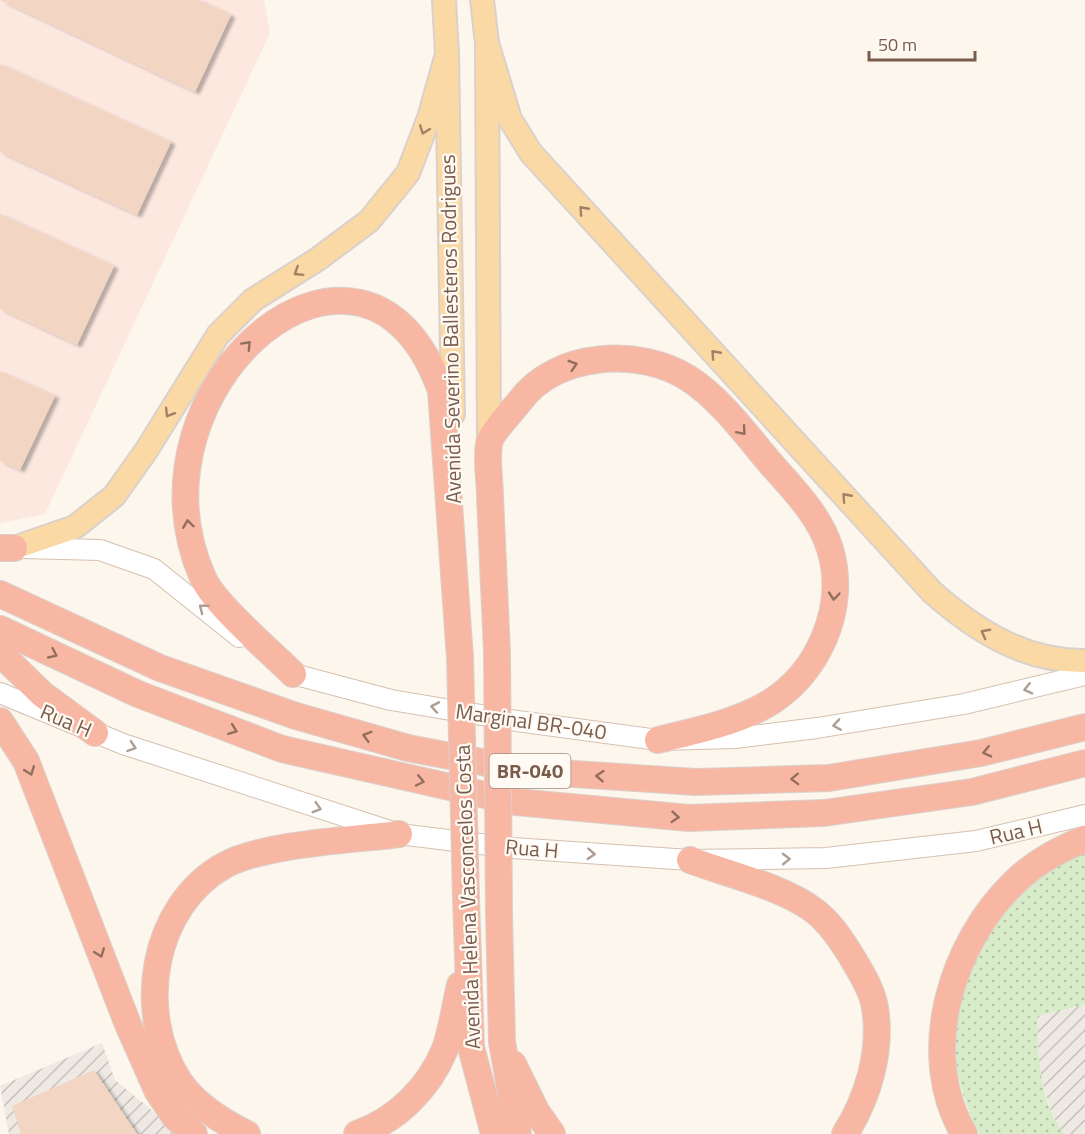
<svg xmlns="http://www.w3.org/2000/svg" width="1085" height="1134" font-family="'Titillium Web',sans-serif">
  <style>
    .commercial { fill: #fde8e0 }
    .industrial { fill: url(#industrial-furrows) }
    .grass { fill: url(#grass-dots) }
    .building { fill: #f3d5c3; filter: url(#shadow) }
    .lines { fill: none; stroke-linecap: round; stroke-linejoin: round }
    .secondary-casing { stroke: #d6c0b0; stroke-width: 22 }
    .primary-casing { stroke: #dad1cd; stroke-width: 26 }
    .highway-casing { stroke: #dad1cd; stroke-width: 28 }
    .secondary { stroke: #fff; stroke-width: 20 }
    .primary { stroke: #fbd9a5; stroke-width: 22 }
    .highway { stroke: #f7b7a3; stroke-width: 26 }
    .highway-bridge-casing { stroke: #dad1cd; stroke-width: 28; stroke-linecap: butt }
    .highway-bridge { stroke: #f7b7a3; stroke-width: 26 }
    .oneway { stroke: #a18267 }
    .oneway2 { stroke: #936e5e }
    .oneway3 { stroke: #af9d94 }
    .labels { text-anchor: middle; stroke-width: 4.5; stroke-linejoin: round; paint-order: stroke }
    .shield { fill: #fffaf3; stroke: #a28b7f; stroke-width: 1.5 }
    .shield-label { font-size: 20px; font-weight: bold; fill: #7a5c4d }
    .street-label { font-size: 21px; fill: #7a5c4d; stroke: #fffaf3 }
  </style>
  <defs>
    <pattern id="industrial-furrows" width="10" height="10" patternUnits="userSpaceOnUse" patternTransform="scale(1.5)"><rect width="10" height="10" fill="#efe9e4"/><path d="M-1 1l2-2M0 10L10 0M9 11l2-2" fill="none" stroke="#c7c0bb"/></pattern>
    <pattern id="grass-dots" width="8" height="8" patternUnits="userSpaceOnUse" patternTransform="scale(1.5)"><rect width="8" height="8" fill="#d8ecc9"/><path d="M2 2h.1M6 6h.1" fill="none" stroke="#b4c2a5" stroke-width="1.8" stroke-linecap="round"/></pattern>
    <filter id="shadow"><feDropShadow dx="4.5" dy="2.5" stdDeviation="1.5" flood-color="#0004"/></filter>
  </defs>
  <rect width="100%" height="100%" fill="#fdf6ec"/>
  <path class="commercial" d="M0,0H264L270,33L45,514L0,523Z"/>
  <g class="industrial">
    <path d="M1085,1005V1134H1064L1054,1122L1038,1068L1037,1016Z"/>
    <path d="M102,1043L115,1080L181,1134H9L0,1086Z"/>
  </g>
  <path class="grass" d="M1085,847V1005L1037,1016C1038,1056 1039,1101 1064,1134H979C945,1064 946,1011 984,943C996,921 1008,902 1027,884C1043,869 1066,859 1085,847Z"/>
  <g class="building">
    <path d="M0,0H199L231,15L195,92Z"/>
    <path d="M0,64L171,142L137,215L0,152Z"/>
    <path d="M0,214L114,266L77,345L0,309Z"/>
    <path d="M0,371L55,396L20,470L0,461Z"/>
    <path d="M94,1070L137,1134H21L12,1106Z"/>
  </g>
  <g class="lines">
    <g class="secondary-casing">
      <g id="secondary">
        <path d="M23,548L100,550L154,569L239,637"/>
        <path d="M283,667L293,674L391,700L517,721L658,740L735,738L817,728L964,704L1085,675"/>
        <path d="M0,693L123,744L399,834L513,848L690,860L826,858L976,841L1085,815"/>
      </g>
    </g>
    <g class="primary-casing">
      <g id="primary">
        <path d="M444,0L447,54L453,414"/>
        <path d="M482,0L487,43L489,442"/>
        <path d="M487,43L510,119L531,153L932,592C975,630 1025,662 1085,661"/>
        <path d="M14,548L75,527L114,496L146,451L218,335L253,300L318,259L369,221L408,173L429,118L447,54"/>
      </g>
    </g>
    <g class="highway-casing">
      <g id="highway">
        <path d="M0,548H14"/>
        <path d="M0,594L160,668L296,716L408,748L529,771L696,782L829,778L981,753L1085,727"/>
        <path d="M0,629L138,694L282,749L516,802L689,818L824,813L972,792L1085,763"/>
        <path d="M497,652C495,600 492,549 490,497C490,480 486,460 489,444C490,434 513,410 520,401C556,352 639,347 688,378C721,399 747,436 772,465C794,490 820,516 830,549C848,608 818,676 764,706C731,724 694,731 658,740"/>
        <path d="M0,653L42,694L95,733"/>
        <path d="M293,674C270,651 215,605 203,578C118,386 366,177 441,391L460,658"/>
        <path d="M0,721L26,761L127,1022L158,1092L175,1117L194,1134"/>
        <path d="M690,860C727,874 780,886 812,909C828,920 840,938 850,954C860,971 872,989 875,1008C882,1051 868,1098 845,1134"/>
        <path d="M466,898L471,1047L494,1134"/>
        <path d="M499,914L502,1042L518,1134"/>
        <path d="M513,1064L536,1111L552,1134"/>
        <path d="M247,1134C223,1122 194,1104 179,1081C135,1013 151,906 225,865C263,844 353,840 399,834"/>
        <path d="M357,1134C397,1120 429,1088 445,1049C452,1029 455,1006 460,985"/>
        <path d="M964,1134C917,1054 951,943 1015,882C1034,863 1060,849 1085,839"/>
      </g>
    </g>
    <use href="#secondary" class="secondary"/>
    <use href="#primary" class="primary"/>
    <use href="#highway" class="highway"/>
    <g class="highway-bridge-casing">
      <g id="highway-bridge">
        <path d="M497,652L499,914"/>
        <path d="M460,658L466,898"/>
      </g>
    </g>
    <use href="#highway-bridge" class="highway-bridge"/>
  </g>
  <defs><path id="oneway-chevron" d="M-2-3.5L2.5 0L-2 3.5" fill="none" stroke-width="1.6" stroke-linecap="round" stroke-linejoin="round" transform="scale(1.5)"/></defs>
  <g class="oneway">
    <use href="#oneway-chevron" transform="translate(424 130) rotate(111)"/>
    <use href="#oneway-chevron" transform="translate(583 210) rotate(-132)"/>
    <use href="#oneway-chevron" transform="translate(298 272) rotate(148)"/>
    <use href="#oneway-chevron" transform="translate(715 354) rotate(-132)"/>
    <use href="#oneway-chevron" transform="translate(169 413) rotate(121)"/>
    <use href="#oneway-chevron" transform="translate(846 497) rotate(-132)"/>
    <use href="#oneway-chevron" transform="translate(985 633) rotate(-152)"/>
  </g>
  <g class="oneway2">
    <use href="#oneway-chevron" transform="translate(247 345) rotate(-47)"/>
    <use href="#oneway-chevron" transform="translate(573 365) rotate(-17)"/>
    <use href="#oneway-chevron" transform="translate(742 431) rotate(49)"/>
    <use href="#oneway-chevron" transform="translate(188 524) rotate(-98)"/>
    <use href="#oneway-chevron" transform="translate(834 596) rotate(95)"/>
    <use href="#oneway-chevron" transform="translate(53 654) rotate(25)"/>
    <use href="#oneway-chevron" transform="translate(233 730) rotate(21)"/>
    <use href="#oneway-chevron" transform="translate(367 736) rotate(-164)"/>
    <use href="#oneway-chevron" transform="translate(987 752) rotate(167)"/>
    <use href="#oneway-chevron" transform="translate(30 771) rotate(69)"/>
    <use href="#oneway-chevron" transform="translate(600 776) rotate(-176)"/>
    <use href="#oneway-chevron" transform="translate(795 779) rotate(178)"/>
    <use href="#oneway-chevron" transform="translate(420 781) rotate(12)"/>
    <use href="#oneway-chevron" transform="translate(675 817) rotate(5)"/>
    <use href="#oneway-chevron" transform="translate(100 953) rotate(69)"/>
  </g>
  <g class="oneway3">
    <use href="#oneway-chevron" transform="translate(203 608) rotate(-142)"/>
    <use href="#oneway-chevron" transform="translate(1028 689) rotate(167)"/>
    <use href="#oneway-chevron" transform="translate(435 707) rotate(-170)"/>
    <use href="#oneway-chevron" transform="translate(837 725) rotate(171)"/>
    <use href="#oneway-chevron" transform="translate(132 747) rotate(19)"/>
    <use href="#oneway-chevron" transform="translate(317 808) rotate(17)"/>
    <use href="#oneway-chevron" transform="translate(591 854) rotate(4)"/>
    <use href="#oneway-chevron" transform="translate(786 859) rotate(-1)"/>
  </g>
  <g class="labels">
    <rect class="shield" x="489.5" y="754" width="81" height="34" rx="4.5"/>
    <g class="shield-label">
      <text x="530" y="778">BR-040</text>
    </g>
    <g class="street-label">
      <text transform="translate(451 329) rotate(-91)" y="7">Avenida Severino Ballesteros Rodrigues</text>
      <text transform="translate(66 721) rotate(23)" y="7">Rua H</text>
      <text transform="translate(531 722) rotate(8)" y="7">Marginal BR-040</text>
      <text transform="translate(1016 832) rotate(-13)" y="7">Rua H</text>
      <text transform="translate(532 849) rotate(5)" y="7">Rua H</text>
      <text transform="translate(468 897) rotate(-92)" y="7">Avenida Helena Vasconcelos Costa</text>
    </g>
  </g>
  <path d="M869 51v9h106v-9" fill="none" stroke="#7a5c4d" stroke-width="3"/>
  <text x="878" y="51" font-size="18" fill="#7a5c4d" stroke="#fffaf3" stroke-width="4.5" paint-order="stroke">50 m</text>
</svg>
